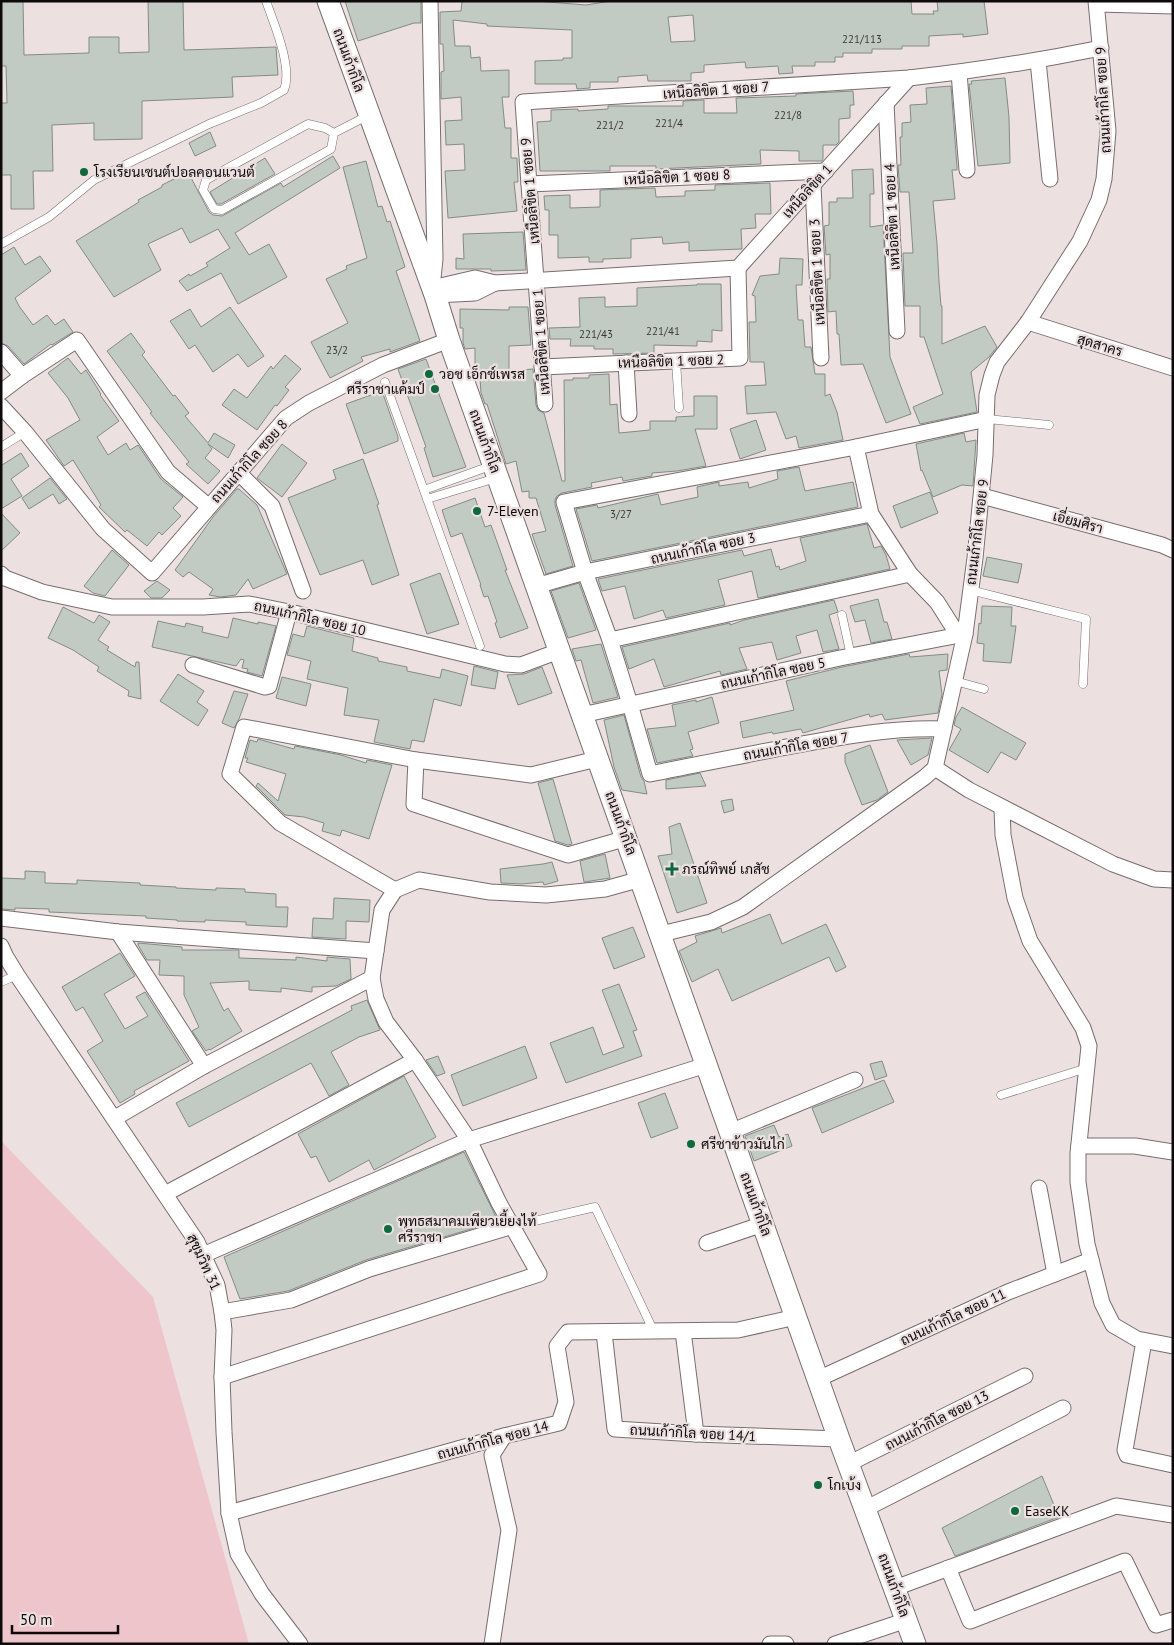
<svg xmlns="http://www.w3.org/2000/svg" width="1174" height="1645" font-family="'PT Sans',Sarabun,sans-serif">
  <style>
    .green { fill: #eec5cb }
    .building { fill: #c1cbc4; stroke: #828c85; fill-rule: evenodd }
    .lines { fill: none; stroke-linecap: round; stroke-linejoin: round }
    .lane-casing { stroke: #786d6e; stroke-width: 9 }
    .street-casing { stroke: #786d6e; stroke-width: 17 }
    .secondary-casing { stroke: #786d6e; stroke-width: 23 }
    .lane { stroke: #fff; stroke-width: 8 }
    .street { stroke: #fff; stroke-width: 15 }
    .secondary { stroke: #fff; stroke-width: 21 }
    .poi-dot { fill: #0e693d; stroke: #ede0e1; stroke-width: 2 }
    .labels { text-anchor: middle; stroke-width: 4.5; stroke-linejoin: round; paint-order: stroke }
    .number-label { font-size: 11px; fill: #3b3a39 }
    .street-label { font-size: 14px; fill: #0e0a0b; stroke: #ede0e1 }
    .poi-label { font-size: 14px; fill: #0e0a0b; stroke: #ede0e1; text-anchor: start }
  </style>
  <rect width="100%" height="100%" fill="#ede0e1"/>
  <path class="green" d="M1,1141L153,1297L249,1644H1Z"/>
  <g class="building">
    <path d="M1,1H23L24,55L89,53V37H119V53L149,52L148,1H183L184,50L276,47L278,75L232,77L233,97L142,101V139L94,140V123L52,125L53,171H33L34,209H11V175H1V103H7L6,66H1Z"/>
    <path d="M345,1H421V23H414L358,41Z"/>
    <path d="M462,1H536L586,5L611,1H911L912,14H934L933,11H938L937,1H984L988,34L963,37V34L929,36V46H902V49H872V53H843V57H835V62H815V66H792L793,73L779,74L778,66L746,68L745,62L704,65V72L691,73V81H648L647,75L618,77V82H590V88L577,89L576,84H535V61L563,60V58H572V30L487,26V24L453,20L455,46H470L471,58L480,57L481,71L509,70V97H502L505,128H511V158H517L518,182H514L517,211L448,218L445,171L465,170L464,144L446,145L445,121L462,120L461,97L441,99V72L444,71L443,44H440V12L461,11ZM693,15L695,41L671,42L668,17Z"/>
    <path d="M1005,78L1009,117L1010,163L978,166L969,84H972L971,81Z"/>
    <path d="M951,86L957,167V170H952L955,199L933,201L937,244L939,281L941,306H942V344L985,326L997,347L989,357L971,372L977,412L920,424L913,407L943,394L924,337H920V306H905L903,253H913L909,192H900L898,165H901L900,137H902V123L911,122L910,105L927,104L926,88Z"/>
    <path d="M853,91L854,105H850V118L839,119V142L836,145H823V159L822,161H799V151L760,150L761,164L656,169V166H610V171H540L537,122L551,121V110L578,109V111L608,109V106H683V101L704,100V113H737L736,98L796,96V94Z"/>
    <path d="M210,132L216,146L195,156L189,143Z"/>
    <path d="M333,156L340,168L235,233L249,255L269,244L287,277L238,304L221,273L187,291L179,281L189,274L190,276L208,266L206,263L230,248L218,229L190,243L182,228L148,244L161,270L114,297L76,241L139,202L138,200L162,187V185L188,172L209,212L213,215L222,216L281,183L283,187Z"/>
    <path d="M265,158L275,174L221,204H217L210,192Z"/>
    <path d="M366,161L378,207L382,206L387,222L390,221L405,267L396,271L420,341L390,352V349L361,357L363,361L330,378L311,342L348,323L326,279L347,269L346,266L367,258L343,167Z"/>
    <path d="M873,169L874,194H870V227L883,225L890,357L911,414L886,423L863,364L841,365L839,334H837L836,311L828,312L827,279H830V254L826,255L824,226L829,225V202H837V198H853L852,170Z"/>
    <path d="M770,183L771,214H755L756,228L741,229L742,249L689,251V242L663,244L662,237L631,239V258L603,259V262H589V257L558,258V235H549V210H545L544,196L570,195V208L600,207V190L655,188L656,197L685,196V191L715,190V185Z"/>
    <path d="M523,232L526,270L491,271V269H456V258L464,259L463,234Z"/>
    <path d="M14,247L25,265L40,256L51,271L15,298L19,306L33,325L47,315L55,325L64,319L73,332L52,345L51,344L24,364L8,346L1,343V255Z"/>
    <path d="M780,258L803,259L802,285H796L798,320H803L805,347H811L815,374H825V396L830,394L837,412L843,440L799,448L796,436L786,439L776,412L747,414L745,386L766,385L764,362H750L749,322H756L755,296L752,295L760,276L779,274Z"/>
    <path d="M697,284H721L722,331L712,330V342L697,341V346L654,345V353L613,354V349H594V346H570L571,339H550L549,328L580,327L579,298L605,297V307L637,306V288L697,285Z"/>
    <path d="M230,307L264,356L248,367L238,354L213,372L195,345L189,349L170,321L190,309L201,327Z"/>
    <path d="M509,307H528L531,345L509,346V371L533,369L536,405L538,410L544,413L562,481H565L564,380H573V378H589V375L609,374L610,405L617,404L619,433L650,430V421H676V417L694,416V396H717V429H695L706,466L677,471L652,473V476L623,481L622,477L591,483L592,487L562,493L557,496L555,500V505L573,566L546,574L532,534L546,531L536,498H529V491L522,492L516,461L506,464L487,404H485L481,393L480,378H476L475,376V348L465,349L463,343V328H460V309L509,310Z"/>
    <path d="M131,333L145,352L142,355L173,396L175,395L189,413L185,416L208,443L214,433L235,445L228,458L208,444L212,449L205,458L220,471L208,484L186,464L189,462L150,413L152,412L107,351Z"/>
    <path d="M285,355L301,369L285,387L289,390L277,406L275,405L257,430L222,405L234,389L247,398L271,366L273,369Z"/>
    <path d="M68,358L81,374L86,370L101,394L100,395L119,421L97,437L108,455L126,443L130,450L138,445L161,479L183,497L173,508L181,516L162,535L159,532L147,546L127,530L125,532L99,507L101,505L73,460L64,466L46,440L80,420L68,398L48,373Z"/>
    <path d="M426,359L466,467L433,477L424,448L426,447L398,369Z"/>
    <path d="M382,391L398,437V441L364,454L346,404Z"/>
    <path d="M756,420L766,450L740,459L730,429Z"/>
    <path d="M964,433L966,442L976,440L973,486L962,485L933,497L922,470L921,471L916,444Z"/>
    <path d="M282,444L307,463L282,497L257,478Z"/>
    <path d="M21,453L29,466L11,479L22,496L1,509V464L2,465Z"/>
    <path d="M363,459L379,504L377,505L399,575L372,585L363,560L320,575L288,498L336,479L333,470Z"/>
    <path d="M799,467L805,491L853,482L858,507L592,561L576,509L597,505L598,508L658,494L661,505L698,497L697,487L719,482V486L748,482L749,488L778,479L777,471Z"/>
    <path d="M50,478L67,499L59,504L53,494L29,509L22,498Z"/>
    <path d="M237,489H239L257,505L287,574L253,589L248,579L236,595L220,597L209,595L213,589L189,572L183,577L175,570L213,517Z"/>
    <path d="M930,492L938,513L901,528L893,506Z"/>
    <path d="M475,498L485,527L491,525L507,570H505L528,628L500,638L495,623L497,622L488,596L484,597L480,585H481L462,533L451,537L442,510Z"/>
    <path d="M1,513L20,533L1,551Z"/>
    <path d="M867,524L874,548L881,546L886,555L890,569L758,598L752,571L718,580L725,605L666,618L663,610L634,619L625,586L602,591L598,579L742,550L744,556L771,549L776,567L779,566L780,570L806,561L800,538Z"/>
    <path d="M112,550L129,565L105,596L93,593L84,586Z"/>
    <path d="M987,557L1022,564L1018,583L983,576Z"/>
    <path d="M440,573L459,624L427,634L410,584Z"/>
    <path d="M157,581L170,590L162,598H151L144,591Z"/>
    <path d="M579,583L596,630L568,638L551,591Z"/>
    <path d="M878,599L884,622H887L892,639L871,643L865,620L855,622L850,606Z"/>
    <path d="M834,600L838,612L829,615L839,649L823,652L817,630L796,636L801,653L777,660L772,642L739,648L747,669L721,675L720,671L664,687L654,659L629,669L622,647L730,623V625L744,620Z"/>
    <path d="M982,606L1012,607L1011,626H1016L1011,663L983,661L984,644L977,643L979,623L981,624Z"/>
    <path d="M63,607L94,623L99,615L110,622L98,640L109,647L107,650L135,667L136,662H139L141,699L128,696L129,691L97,671L99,667L73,650L48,638Z"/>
    <path d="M233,618L258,624V622L276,626L262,676L247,672L248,669L242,668L244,660L241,659L236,666L152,647L158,621L185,627L186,623L203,627L202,632L228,638Z"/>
    <path d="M307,626L354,638L352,651L378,658V661L407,667V671L440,678L442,669L468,676L461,706L434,699L424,742L412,740L410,749L374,742L379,720L344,715L348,688L307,679L311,661L287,655L293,634L304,637Z"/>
    <path d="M601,644L618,697L593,703L581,660L576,661L572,649Z"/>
    <path d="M909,654L910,657L948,654L947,670L939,671L942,694L938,713L885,720L882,714L870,717L869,714L803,733L801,729L773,734L772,732L743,738L740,722L794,710L786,681L842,667Z"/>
    <path d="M474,666L498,672L495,689L471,685Z"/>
    <path d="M542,667L552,693L518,705L507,675L524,674Z"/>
    <path d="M178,674L204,691L197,702L208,710L198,726L160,701Z"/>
    <path d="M282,677L311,684L306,706L276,698Z"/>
    <path d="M234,691L248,694L239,719L234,728L222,723Z"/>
    <path d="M712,697L719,723L688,732L693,749L690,750L693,756L657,763L647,729L676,726L672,705L696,700V702Z"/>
    <path d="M962,707L1026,743L1016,760L1001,752L988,773L949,750L961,729L954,725L956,717Z"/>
    <path d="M624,715L641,777L644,781L647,794L622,790L614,767L604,720Z"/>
    <path d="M932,738L928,755L911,765L897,740Z"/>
    <path d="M258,739L294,749L295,746L341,755L366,763L367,760L392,765L369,839L342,830L340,836L322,831L324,823L304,817L285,815L256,786L258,783L278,801L286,774L246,762L248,758H245L250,740L257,742Z"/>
    <path d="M870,745L888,792L877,800L862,805L845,762V754Z"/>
    <path d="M700,773L706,786L666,789V780Z"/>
    <path d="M553,779L572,844L568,845L555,841L538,783Z"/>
    <path d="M732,799L734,810L724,813L721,801Z"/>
    <path d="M680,823L707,903L677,913L658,856L672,854L669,827Z"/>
    <path d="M605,854L610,878L584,882L580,861Z"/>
    <path d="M552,862L558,881L544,885L543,882L522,884L501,883L500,869L543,864Z"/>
    <path d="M25,871L45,872V883L77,884V880L140,883V885L176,887V888L216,890V888L245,889V892L276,894V907H288L287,927L246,925V922L205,920V922L177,921V920L146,918V916L49,912V909L15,908V910L1,909V878L25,879Z"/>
    <path d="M334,898L370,900L369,922L346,921V939L312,937L313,918L333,919Z"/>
    <path d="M770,914L782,944L826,924L846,967L836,972L829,957L732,1001L718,969L692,982L679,951L697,942L695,936L721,928L722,933Z"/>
    <path d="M633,927L645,957L614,969L602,938Z"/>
    <path d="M138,943L182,947V950H239V958L296,960V957L327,961V957L350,959L351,979L336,986L312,987V992L281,988V992L249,990V981L210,983L224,1011L228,1008L242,1031L210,1050L209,1049L206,1051L192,1031L199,1027L184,995V976L159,975L160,960H147L138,945Z"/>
    <path d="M120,953L135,976L104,994L125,1029L148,1016L136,997L145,992L189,1061L134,1091L135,1094L120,1103L87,1051L103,1041L83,1007L76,1011L62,987Z"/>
    <path d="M619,984L637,1030L633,1031L642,1056L566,1083L550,1043L593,1027L603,1055L624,1047L602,990Z"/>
    <path d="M367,1000L380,1030L359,1037L331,1052L349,1085L329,1096L311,1063L189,1127L176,1103L352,1010L351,1006Z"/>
    <path d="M525,1046L537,1078L463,1106L451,1075Z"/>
    <path d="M438,1056L445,1073L437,1076L426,1060Z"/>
    <path d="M882,1061L887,1076L875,1080L870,1064Z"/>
    <path d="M404,1076L436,1137L374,1170L369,1160L329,1182L316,1156L311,1158L298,1134Z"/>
    <path d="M884,1080L894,1102L822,1133L812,1108Z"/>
    <path d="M665,1093L678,1128L651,1138L638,1103Z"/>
    <path d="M774,1125L779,1137L788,1134L792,1146L754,1161L745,1136Z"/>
    <path d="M464,1152L498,1221L366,1260L288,1291L240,1299L224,1257Z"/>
    <path d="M1042,1476L1059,1517L955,1556L942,1528Z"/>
  </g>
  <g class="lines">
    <g class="lane-casing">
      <g id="lane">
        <path d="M334,133L325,128L308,124L206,180L203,190L214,209L222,210L331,149L334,133L367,116"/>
        <path d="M1,244L49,217L94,180L209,124L261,103L284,90C293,67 274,24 266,1"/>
        <path d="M676,361L679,408"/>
        <path d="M385,382L480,646"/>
        <path d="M987,419L1049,425"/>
        <path d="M1,447L25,432"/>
        <path d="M424,490L493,465"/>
        <path d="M427,499L496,478"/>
        <path d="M970,590L1086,619L1083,684"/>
        <path d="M842,615L851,656"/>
        <path d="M955,681L984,689"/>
        <path d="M1,982L17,975"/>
        <path d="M1001,1095L1087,1068"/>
        <path d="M513,1226L595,1207L654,1332"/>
      </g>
    </g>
    <g class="street-casing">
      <g id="street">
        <path d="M430,1L435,259L432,288L475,278L495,283L738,268L909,78"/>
        <path d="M1097,4L1173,6"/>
        <path d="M1038,61L1050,179"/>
        <path d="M959,73L967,170"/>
        <path d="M886,103L897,331"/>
        <path d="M529,184L826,171"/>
        <path d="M813,185L821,358"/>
        <path d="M435,295L475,293L495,283"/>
        <path d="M1028,322L1173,368"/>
        <path d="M1,352L22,376"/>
        <path d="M626,363L629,414"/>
        <path d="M542,367L740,358L738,268"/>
        <path d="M1,392L22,376L77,340L168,472L209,507"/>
        <path d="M545,404L523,102L909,78C974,71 1037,61 1101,48"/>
        <path d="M1,406L25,432L103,529L152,573L286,418L309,403L383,365L449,340"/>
        <path d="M856,447L871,514L910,574L937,602L958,635"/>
        <path d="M238,472L272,506L303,591"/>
        <path d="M982,496L1162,545L1173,550"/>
        <path d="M1,574L5,578L42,592L112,607H203L249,604L294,613L505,664L521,665L559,651"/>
        <path d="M536,586L585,572L871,514"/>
        <path d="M610,640L910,574"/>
        <path d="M193,665L265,687L269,686L289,612"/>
        <path d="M582,715L840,658L965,634"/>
        <path d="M944,729C889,727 835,738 781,748C737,757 693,765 650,774L630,704L610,640L585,572L564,502L856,447L987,419"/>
        <path d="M416,760L414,804L568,855L627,838"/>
        <path d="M935,768L969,790L1113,864L1154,879L1173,880"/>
        <path d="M1002,808L1003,835L1015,898L1030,941L1083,1028L1089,1046L1078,1153V1182L1087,1244L1102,1303L1113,1325L1137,1339L1173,1346"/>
        <path d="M395,890L280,823L230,774L244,727L416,760L531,775L597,759"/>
        <path d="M1,918L118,932L376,951"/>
        <path d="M118,932L204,1066"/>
        <path d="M661,934L711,922L743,907L925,777L935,768L965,634L975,558L985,455L987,395L992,375L997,362L1028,322L1080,241L1099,200L1104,179L1108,131L1096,1"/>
        <path d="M1,946L6,957L17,975L197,1242L217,1285L222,1312L224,1330L222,1377L224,1432L229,1513L238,1554L262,1594L300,1644"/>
        <path d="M115,1118L204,1066L372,978L382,910L395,890L419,880L490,892L546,895L605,889L641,879"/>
        <path d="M730,1132L855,1080"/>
        <path d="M1079,1146H1135L1173,1152"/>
        <path d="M1039,1188L1055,1274"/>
        <path d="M165,1194L415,1060"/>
        <path d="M707,1243L763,1224"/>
        <path d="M203,1255L469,1140L706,1065"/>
        <path d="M222,1312L291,1300L369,1269L513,1226"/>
        <path d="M683,1331L696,1434"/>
        <path d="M604,1332L615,1429L696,1434L839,1439"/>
        <path d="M1144,1341L1125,1450L1127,1455L1173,1465"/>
        <path d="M222,1377L539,1274L499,1203L469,1140L415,1060L386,1022L376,999L372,978"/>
        <path d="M818,1379L1008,1292L1091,1260"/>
        <path d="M848,1464L1025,1376"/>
        <path d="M865,1509L1063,1408"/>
        <path d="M229,1513L504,1436L559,1423L566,1402L557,1346L568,1332L738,1330L796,1317"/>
        <path d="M948,1568L970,1621L1125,1561L1156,1625L1173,1620"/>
        <path d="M895,1588L1116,1506L1173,1515"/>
        <path d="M492,1644L509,1530L492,1455L504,1436"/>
        <path d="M770,1644H786"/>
        <path d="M835,1644L907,1620"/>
      </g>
    </g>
    <g class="secondary-casing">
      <path id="secondary" d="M328,1L435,295L449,340L839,1439L915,1644"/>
    </g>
    <use href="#lane" class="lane"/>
    <use href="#street" class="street"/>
    <use href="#secondary" class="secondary"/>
  </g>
  <g class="poi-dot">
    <circle cx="84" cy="172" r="5"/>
    <circle cx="429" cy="374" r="5"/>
    <circle cx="435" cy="389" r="5"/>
    <circle cx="477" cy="511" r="5"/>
    <path d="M669.5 861.5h5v5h5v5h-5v5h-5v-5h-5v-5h5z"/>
    <circle cx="691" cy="1144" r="5"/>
    <circle cx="388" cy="1229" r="5"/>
    <circle cx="818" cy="1485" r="5"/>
    <circle cx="1015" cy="1511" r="5"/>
  </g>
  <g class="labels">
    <g class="number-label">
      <text x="862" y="43">221/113</text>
      <text x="788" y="119">221/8</text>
      <text x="669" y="127">221/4</text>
      <text x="610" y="129">221/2</text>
      <text x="663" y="335">221/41</text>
      <text x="596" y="338">221/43</text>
      <text x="337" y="354">23/2</text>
      <text x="621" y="518">3/27</text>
    </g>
    <g class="street-label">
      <text transform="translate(349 60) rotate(70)" y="5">ถนนเก้ากิโล</text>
      <text transform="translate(716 90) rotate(-4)" y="5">เหนือลิขิต 1 ซอย 7</text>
      <text transform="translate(1103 100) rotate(-93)" y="5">ถนนเก้ากิโล ซอย 9</text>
      <text transform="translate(677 177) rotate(-3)" y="5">เหนือลิขิต 1 ซอย 8</text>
      <text transform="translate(530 191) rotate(-95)" y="5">เหนือลิขิต 1 ซอย 9</text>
      <text transform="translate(807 191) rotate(-48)" y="5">เหนือลิขิต 1</text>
      <text transform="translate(892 217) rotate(-93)" y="5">เหนือลิขิต 1 ซอย 4</text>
      <text transform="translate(817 272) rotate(-93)" y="5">เหนือลิขิต 1 ซอย 3</text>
      <text transform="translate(541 342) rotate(-94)" y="5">เหนือลิขิต 1 ซอย 1</text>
      <text transform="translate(1100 345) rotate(17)" y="5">สุดสาคร</text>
      <text transform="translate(671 361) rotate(-2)" y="5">เหนือลิขิต 1 ซอย 2</text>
      <text transform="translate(485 441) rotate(70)" y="5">ถนนเก้ากิโล</text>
      <text transform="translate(249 461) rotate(-48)" y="5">ถนนเก้ากิโล ซอย 8</text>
      <text transform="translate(1078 522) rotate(15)" y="5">เอี่ยมศิรา</text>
      <text transform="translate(977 532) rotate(-83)" y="5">ถนนเก้ากิโล ซอย 9</text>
      <text transform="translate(703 548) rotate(-12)" y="5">ถนนเก้ากิโล ซอย 3</text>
      <text transform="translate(310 618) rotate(13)" y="5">ถนนเก้ากิโล ซอย 10</text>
      <text transform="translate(773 673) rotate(-12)" y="5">ถนนเก้ากิโล ซอย 5</text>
      <text transform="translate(796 746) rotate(-10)" y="5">ถนนเก้ากิโล ซอย 7</text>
      <text transform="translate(621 823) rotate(70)" y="5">ถนนเก้ากิโล</text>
      <text transform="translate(756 1204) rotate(70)" y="5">ถนนเก้ากิโล</text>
      <text transform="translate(204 1262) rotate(65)" y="5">สุขุมวิท 31</text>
      <text transform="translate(953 1317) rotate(-25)" y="5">ถนนเก้ากิโล ซอย 11</text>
      <text transform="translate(937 1420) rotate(-27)" y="5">ถนนเก้ากิโล ซอย 13</text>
      <text transform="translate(693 1433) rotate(3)" y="5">ถนนเก้ากิโล ขอย 14/1</text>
      <text transform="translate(493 1440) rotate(-15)" y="5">ถนนเก้ากิโล ซอย 14</text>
      <text transform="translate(894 1585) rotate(70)" y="5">ถนนเก้ากิโล</text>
    </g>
    <g class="poi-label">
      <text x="94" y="177">โรงเรียนเซนต์ปอลคอนแวนต์</text>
      <text x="439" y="379">วอช เอ็กซ์เพรส</text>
      <text x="425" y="394" text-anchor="end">ศรีราชาแค้มป์</text>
      <text x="487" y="516">7-Eleven</text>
      <text x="682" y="874">ภรณ์ทิพย์ เภสัช</text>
      <text x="701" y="1149">ศรีชาข้าวมันไก่</text>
      <text x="398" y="1226">พุทธสมาคมเพียวเยี้ยงไท้<tspan x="398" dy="16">ศรีราชา</tspan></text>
      <text x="828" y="1490">โกเบ้ง</text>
      <text x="1025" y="1516">EaseKK</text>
    </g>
  </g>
  <rect width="1174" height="1645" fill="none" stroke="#0e0a0b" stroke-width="5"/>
  <path d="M12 1625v8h106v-8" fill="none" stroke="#0e0a0b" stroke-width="2.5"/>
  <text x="20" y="1625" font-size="15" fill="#0e0a0b" stroke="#ede0e1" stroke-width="4" paint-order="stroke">50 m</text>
</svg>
